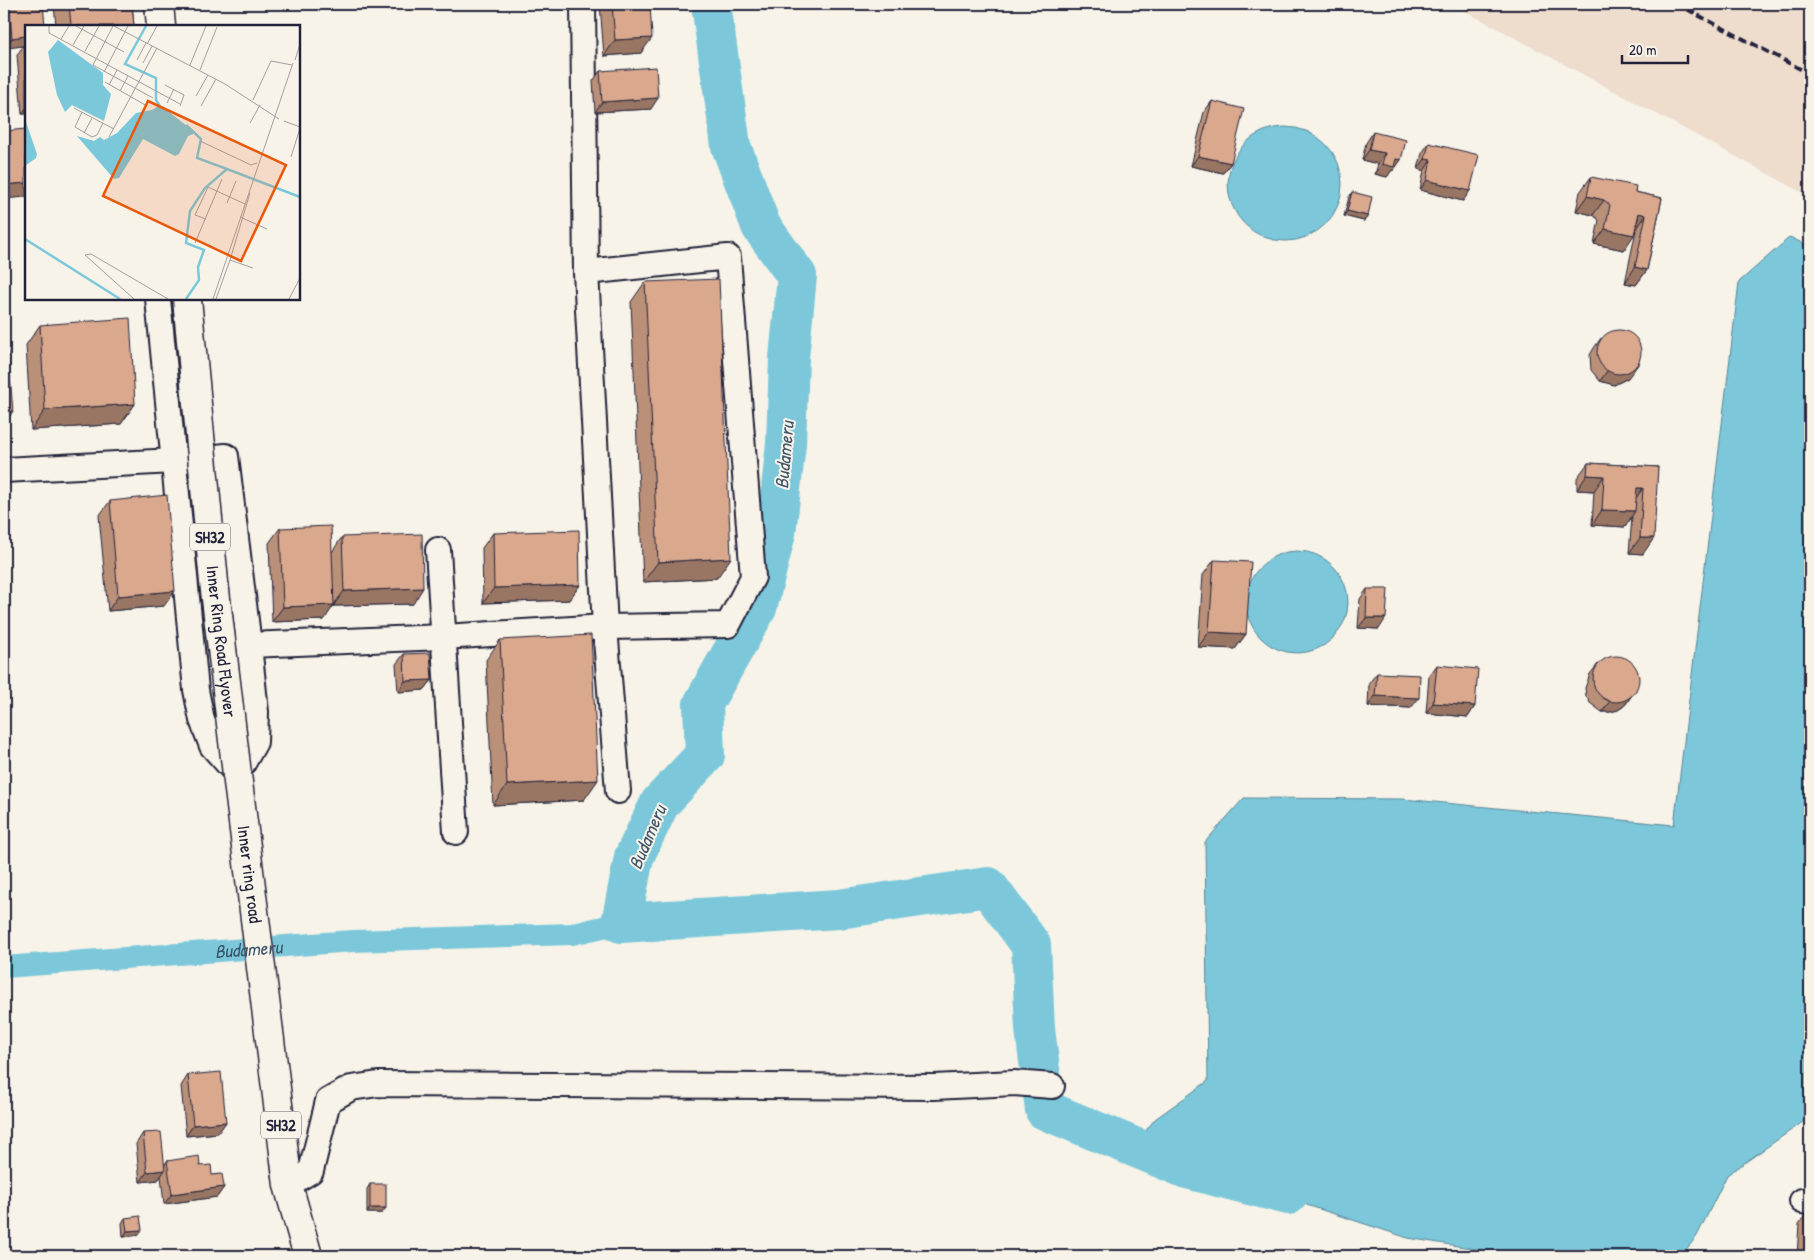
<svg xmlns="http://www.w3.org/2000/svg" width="1814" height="1260" font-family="'Patrick Hand',sans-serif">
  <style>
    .built { fill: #eedccd }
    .water { fill: #7bc8da; stroke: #57869a }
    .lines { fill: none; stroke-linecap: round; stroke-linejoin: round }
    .canal { stroke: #7bc8da; stroke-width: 22 }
    .river { stroke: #7bc8da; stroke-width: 40 }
    .minor-casing { stroke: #22223b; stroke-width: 28 }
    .primary-casing { stroke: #22223b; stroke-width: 31 }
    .minor { stroke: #f7f3e8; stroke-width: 24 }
    .primary { stroke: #f7f3e8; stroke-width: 28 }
    .rail { stroke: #22223b; stroke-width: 4; stroke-dasharray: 8 4; stroke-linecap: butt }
    .primary-bridge-casing { stroke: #22223b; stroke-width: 31; stroke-linecap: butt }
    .primary-bridge { stroke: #f7f3e8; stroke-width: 28 }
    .wall { fill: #bb9079; stroke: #22223b }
    .shaded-wall { fill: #997663; stroke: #22223b }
    .building { fill: #daa88d; stroke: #22223b }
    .labels { text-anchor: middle; stroke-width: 4; stroke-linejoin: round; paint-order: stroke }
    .shield { fill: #f7f3e8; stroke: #62616f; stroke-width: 1 }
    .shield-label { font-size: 16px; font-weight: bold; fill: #22223b }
    .street-label { font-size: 18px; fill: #22223b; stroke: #f7f3e8 }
    .water-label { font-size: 19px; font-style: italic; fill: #3d546b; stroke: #f7f3e8 }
    .inset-river { fill: none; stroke: #7bc8da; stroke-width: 2.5 }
    .inset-road { fill: none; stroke: #a29fa3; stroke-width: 1 }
    .view { fill: #e8590c; fill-opacity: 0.15; stroke: #e8590c; stroke-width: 2.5 }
    .inset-edge { fill: none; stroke: #22223b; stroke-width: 2.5 }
  </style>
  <rect width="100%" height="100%" fill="#f7f3e8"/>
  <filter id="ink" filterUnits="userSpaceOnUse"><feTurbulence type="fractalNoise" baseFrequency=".02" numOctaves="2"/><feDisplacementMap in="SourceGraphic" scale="10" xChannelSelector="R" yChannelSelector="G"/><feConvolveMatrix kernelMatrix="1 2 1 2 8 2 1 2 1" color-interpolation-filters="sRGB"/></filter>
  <g filter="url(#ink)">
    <path class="built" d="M1452,4H1810V197L1796,189Z"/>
    <g class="water">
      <circle cx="1285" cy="184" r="57"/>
      <path d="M1790,237L1810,247V1117L1727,1175L1697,1236L1681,1256H1519L1408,1238L1132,1148L1155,1119L1208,1081L1205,842L1244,798L1403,799L1674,825L1739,282Z"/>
      <circle cx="1297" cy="602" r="51"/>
    </g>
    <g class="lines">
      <path class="canal" id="s1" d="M4,967L353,941L572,934L621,923"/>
      <path class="river" d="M711,4L731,146L761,226L797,276L789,358L786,444L776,533L757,608L703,704L705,755L660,803L634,857L621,923L839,909L988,887L1031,945L1035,1029L1045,1110L1187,1169L1288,1195"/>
      <g class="minor-casing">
        <g id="minor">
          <path d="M583,4L586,272L605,627L618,791"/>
          <path d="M158,299L196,690L202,720L212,746L237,774L255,742L256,712L249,645"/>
          <path d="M4,470L174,461L226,456L249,645L443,637L605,627L728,625L753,577L728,257L586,272"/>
          <path d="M438,550L456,832"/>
          <path d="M288,1185L311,1171L328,1101L351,1088L378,1084L934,1087L1014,1083L1052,1086"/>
          <path d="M1802,1201L1810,1202"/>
        </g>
      </g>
      <g class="primary-casing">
        <g id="primary">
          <path d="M159,4L161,26"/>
          <path id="s2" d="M237,774L288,1185L308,1256"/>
        </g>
      </g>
      <use href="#minor" class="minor"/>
      <use href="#primary" class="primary"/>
      <path class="rail" d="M1677,4L1810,74"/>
      <g class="primary-bridge-casing">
        <g id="primary-bridge">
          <path id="s3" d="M187,299L214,582L237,774"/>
        </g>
      </g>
      <use href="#primary-bridge" class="primary-bridge"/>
    </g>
    <g class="wall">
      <path d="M4,4H43L26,26V114H22L17,55L23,46L5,48Z"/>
      <path d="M54,4H132L134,26H56Z"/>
      <path d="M600,4H650L641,53L604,56Z"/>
      <path d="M600,71L651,109L595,112L593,81Z"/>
      <path d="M1212,101L1231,163L1223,173L1191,166L1204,112Z"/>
      <path d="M1373,132L1394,170H1392L1387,177L1375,174L1378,164L1362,160L1366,143Z"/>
      <path d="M1429,143L1463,201L1420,190L1424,171L1418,169L1422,153Z"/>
      <path d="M1591,177L1635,192L1662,198L1647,270L1636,285L1625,283L1636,230L1624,250L1594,244L1599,220L1593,215L1576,211L1580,192Z"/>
      <path d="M1352,192L1368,216L1364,221L1344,216L1349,197Z"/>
      <path d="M645,282L717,578L643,582L631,302Z"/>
      <path d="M40,325L135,404L121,424L31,430L26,345Z"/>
      <path d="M1601,338L1628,378L1614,385L1600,381L1591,370L1590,355L1594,348Z"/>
      <path d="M1588,463L1658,467L1643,554L1629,553L1632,517L1625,527L1592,525L1594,491L1577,490V478Z"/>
      <path d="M110,501L164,606L108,611L99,516Z"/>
      <path d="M280,528L332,552L342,537L413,604L333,606L324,620L272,622L269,543Z"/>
      <path d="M493,533L580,585L569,600L483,603L482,548Z"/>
      <path d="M1214,560L1246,634L1235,649L1198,647L1203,575Z"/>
      <path d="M1367,589L1379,629L1358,628L1360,599Z"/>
      <path d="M500,640L584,800L493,805L486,660Z"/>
      <path d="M404,654L432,680L424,690L398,692L396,664Z"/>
      <path d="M1598,664L1629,700L1624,706L1618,710L1610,712H1602L1590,703L1586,696L1585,688L1590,674Z"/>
      <path d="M1437,665L1475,706L1468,717L1426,713L1429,676Z"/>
      <path d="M1377,673L1411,708L1368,706L1369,683Z"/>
      <path d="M188,1075L226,1122L218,1133L186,1136L181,1086Z"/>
      <path d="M143,1133L165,1165L167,1161L200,1166L212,1175L224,1187L217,1197L164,1204L161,1176L158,1180L140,1182L136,1144Z"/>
      <path d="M370,1184L382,1213H367V1189Z"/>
      <path d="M1810,1209V1256H1797L1799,1224Z"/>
      <path d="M125,1218L139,1235L123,1237L122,1223Z"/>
    </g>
    <g class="shaded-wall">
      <path d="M26,36V46L24,45L23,46L5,48L12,38Z"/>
      <path d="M652,38L641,53L604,56L615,40Z"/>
      <path d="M658,98L651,109L595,112L602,102Z"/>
      <path d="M26,108V114H22Z"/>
      <path d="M1369,150L1385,153L1378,164L1362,160Z"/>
      <path d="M1198,156L1231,163L1223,173L1191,166Z"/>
      <path d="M1396,159L1401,160L1394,170H1392L1387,177L1375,174L1382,164Z"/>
      <path d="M1425,159L1431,160L1424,171L1418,169Z"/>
      <path d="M1427,180L1470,191L1463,201L1420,190Z"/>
      <path d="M26,183V197L4,199V185Z"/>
      <path d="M1587,196L1604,200L1593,215L1576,211Z"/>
      <path d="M1347,211L1368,216L1364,221L1344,216Z"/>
      <path d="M1639,213L1646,215L1636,230Z"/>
      <path d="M1605,229L1634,235L1624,250L1594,244Z"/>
      <path d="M1635,267L1647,270L1636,285L1625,283Z"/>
      <path d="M1640,362L1628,378L1614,385L1600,381L1607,371Z"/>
      <path d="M135,404L121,424L31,430L45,410Z"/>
      <path d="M13,411L4,425V412Z"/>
      <path d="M1587,475L1604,476L1594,491L1577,490Z"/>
      <path d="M1637,488H1643L1632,504Z"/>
      <path d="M1602,510L1635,511L1625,527L1592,525Z"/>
      <path d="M1640,538H1654L1643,554L1629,553Z"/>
      <path d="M731,558L717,578L643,582L658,562Z"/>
      <path d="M580,585L569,600L483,603L494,588Z"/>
      <path d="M423,588L413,604L333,606L344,591Z"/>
      <path d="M175,591L164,606L108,611L118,596Z"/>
      <path d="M334,605L324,620L272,622L283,607Z"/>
      <path d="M1366,618H1386L1379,629L1358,628Z"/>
      <path d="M1209,632L1246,634L1235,649L1198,647Z"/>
      <path d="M432,680L424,690L398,692L405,681Z"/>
      <path d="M1636,690L1624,706L1618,710L1610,712H1602L1610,701Z"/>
      <path d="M1375,696L1419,698L1411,708L1368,706Z"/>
      <path d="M1433,703L1475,706L1468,717L1426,713Z"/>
      <path d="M598,780L584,800L493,805L507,785Z"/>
      <path d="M226,1122L218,1133L186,1136L193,1125Z"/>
      <path d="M165,1170L158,1180L140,1182L147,1172Z"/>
      <path d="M224,1187L217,1197L164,1204L172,1194Z"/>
      <path d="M370,1208H386L382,1213H367Z"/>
      <path d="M142,1230L139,1235L123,1237L127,1231Z"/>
    </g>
    <g class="building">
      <path d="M9,4H43L45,26H26V36L12,38Z"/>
      <path d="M69,4H132L134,26H71Z"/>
      <path d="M612,4H650L652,38L615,40Z"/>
      <path d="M24,45H26V69Z"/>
      <path d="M656,67L658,98L602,102L600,71Z"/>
      <path d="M1212,101L1244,109L1231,163L1198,156Z"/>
      <path d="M26,129V183L4,185V131Z"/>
      <path d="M1373,132L1406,140L1401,160L1396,159L1394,167L1382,164L1385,153L1369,150Z"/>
      <path d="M1429,143L1479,155L1470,191L1427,180L1431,160L1425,159Z"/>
      <path d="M1591,177L1636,186L1635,192L1662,198L1647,270L1635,267L1646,215L1639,213L1634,235L1605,229L1610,205L1604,200L1587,196Z"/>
      <path d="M1352,192L1372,197L1368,216L1347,211Z"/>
      <path d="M719,279L731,558L658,562L645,282Z"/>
      <path d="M130,318L135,404L45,410L40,325Z"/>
      <path d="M4,329H6L13,411L4,412Z"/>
      <circle cx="1619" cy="352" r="22"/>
      <path d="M1588,463L1658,467L1654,538H1640L1643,488H1637L1635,511L1602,510L1604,476L1587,475Z"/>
      <path d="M167,495L175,591L118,596L110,501Z"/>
      <path d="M331,526L334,605L283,607L280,528Z"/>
      <path d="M579,530L580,585L494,588L493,533Z"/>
      <path d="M422,534L423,588L344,591L342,537Z"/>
      <path d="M1214,560L1251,562L1246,634L1209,632Z"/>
      <path d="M1367,589H1388L1386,618H1366Z"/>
      <path d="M591,635L598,780L507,785L500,640Z"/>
      <path d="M430,653L432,680L405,681L404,654Z"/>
      <circle cx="1616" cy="679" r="23"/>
      <path d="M1437,665L1478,669L1475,706L1433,703Z"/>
      <path d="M1377,673L1420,675L1419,698L1375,696Z"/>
      <path d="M221,1072L226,1122L193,1125L188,1075Z"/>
      <path d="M161,1132L165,1170L147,1172L143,1133Z"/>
      <path d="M199,1156L200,1166L211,1165L212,1175L222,1174L224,1187L172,1194L167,1161Z"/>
      <rect x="370" y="1184" width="16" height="24"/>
      <path d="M1810,1209V1256H1808Z"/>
      <path d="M140,1216L142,1230L127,1231L125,1218Z"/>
    </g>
  </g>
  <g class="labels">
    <g class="shield">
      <rect x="190" y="523.5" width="40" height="27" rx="4"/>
      <rect x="261" y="1111.5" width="40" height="27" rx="4"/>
    </g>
    <g class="shield-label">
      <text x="210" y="543">SH32</text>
      <text x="281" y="1131">SH32</text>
    </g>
    <g class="street-label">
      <text dy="6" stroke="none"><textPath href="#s3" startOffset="344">Inner Ring Road Flyover</textPath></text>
      <text dy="6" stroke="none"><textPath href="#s2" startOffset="101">Inner ring road</textPath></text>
    </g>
    <g class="water-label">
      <text transform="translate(784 455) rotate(-85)" y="7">Budameru</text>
      <text transform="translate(647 837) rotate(-67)" y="7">Budameru</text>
      <text dy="7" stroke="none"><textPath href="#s1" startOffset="245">Budameru</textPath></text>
    </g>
  </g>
  <g transform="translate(25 25)">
    <rect width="275" height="275" fill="#f7f3e8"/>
    <path d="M33,15L78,48V60L86,69L79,96L47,80L40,87L32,70L23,27ZM135,80L171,108L163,111L154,129L150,131L118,114L94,153L89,154L52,111L69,116L75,112L79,115L92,108L111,88L127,85ZM0,94L12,129L11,133L0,141Z" fill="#7bc8da"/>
    <path class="inset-river" d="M121,1L100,39L131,53V75L136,83M202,144L275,172M0,214L95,274M161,274L174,255L173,242L179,225L161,218L165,186L180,163L202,144L172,133L176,114L161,100"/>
    <path class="inset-road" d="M24,1V8L155,79M51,1L99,27M88,1L68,40L128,73M89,1L200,59L254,94M36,14L44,1M122,19L132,1M48,20L59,1M60,26L74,1M112,35L121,18M270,35L275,19M118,38L127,21M165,40L181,1M175,45L192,2M79,47L103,1M80,57L122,81M84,60L92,45M140,60L159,70L155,81M95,66L103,51M171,71L183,50M228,75L246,36L267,40M142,78L149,64M176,81L191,54M49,83L89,104M57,87L50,102L67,112L72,110L78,98M259,96L275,102M225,98L235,80M59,108L67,93M84,112L132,23M175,116L226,140L232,138M266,132L275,103M202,178L211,156M215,192L242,204M181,194L170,190L183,162L220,179M170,218L197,154M205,235L225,168M109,274L60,230L66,229L143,274M188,274L268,38M191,274L205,235L228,243M264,274L275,253"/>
    <path class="view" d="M123,76L261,140L216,236L78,171Z"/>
    <rect width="275" height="275" class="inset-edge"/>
  </g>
  <rect width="1814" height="1260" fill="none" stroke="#f7f3e8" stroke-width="20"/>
  <rect x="10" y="10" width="1794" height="1240" fill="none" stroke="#22223b" stroke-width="2" filter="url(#ink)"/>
  <path d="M1622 55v8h66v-8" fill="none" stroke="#22223b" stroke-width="2.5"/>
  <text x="1629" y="55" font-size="15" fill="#22223b" stroke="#f7f3e8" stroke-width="4" paint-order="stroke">20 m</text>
</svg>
